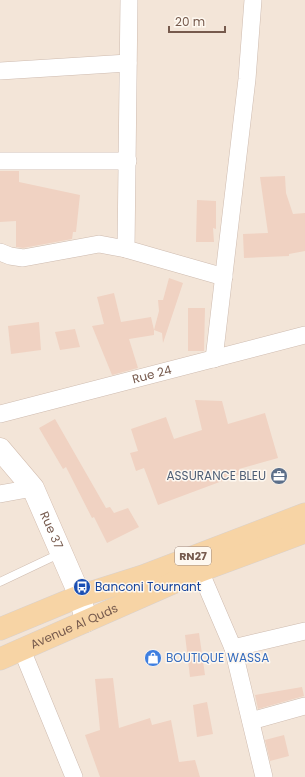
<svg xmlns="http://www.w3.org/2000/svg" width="305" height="777" font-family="Poppins,sans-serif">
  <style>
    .residential { fill: #f3e5d8 }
    .building { fill: #f0d2c2 }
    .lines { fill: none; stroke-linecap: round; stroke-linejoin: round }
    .lane-casing { stroke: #cebbaf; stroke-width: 9 }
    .street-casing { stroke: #cebbaf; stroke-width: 18 }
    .secondary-casing { stroke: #d3bdaf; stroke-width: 23 }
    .primary-casing { stroke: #d9d1cd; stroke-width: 23 }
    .lane { stroke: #fff; stroke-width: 8 }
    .street { stroke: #fff; stroke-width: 17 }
    .secondary { stroke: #fff; stroke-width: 22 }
    .primary { stroke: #f7d4a5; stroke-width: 22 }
    .labels { text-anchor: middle; stroke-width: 3; stroke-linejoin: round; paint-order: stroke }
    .shield { fill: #fef8f0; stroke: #9f897e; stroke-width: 1 }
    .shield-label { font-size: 11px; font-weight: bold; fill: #765a4d }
    .street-label { font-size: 12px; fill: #765a4d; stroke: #fef8f0 }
    .service-label { font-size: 12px; fill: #4e5e75; stroke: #fef8f0; text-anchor: end }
    .transit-label { font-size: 12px; fill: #164399; stroke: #fef8f0; text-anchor: start }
    .shop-label { font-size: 12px; fill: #366cbe; stroke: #fef8f0; text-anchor: start }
  </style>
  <rect width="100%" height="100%" fill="#fcf4e9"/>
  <rect class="residential" x="0" y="0" width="305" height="777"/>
  <g class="building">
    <path d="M0,171H19V182L80,195L76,232H73L72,239L23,248L16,247V221L0,222Z"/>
    <path d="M285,176L286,193L293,214L305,213V251L289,254V256L244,258L243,234L268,233L260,177Z"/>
    <path d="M197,200L216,201V229L213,228L214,242H196Z"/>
    <path d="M169,278L183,283L163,343L162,333L154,330V335L129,339L138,368L112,375L92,326L104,324L97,297L114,293L121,322L151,317L154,330L159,311L158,300H163Z"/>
    <path d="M188,308H205L204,351H188Z"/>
    <path d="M39,322L41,350L11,354L8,326Z"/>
    <path d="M75,329L80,347L60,350L55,332Z"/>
    <path d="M195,400L222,401L228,424L265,413L278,458L239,469L241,474L158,505L144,468L136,471L130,453L138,451L131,429L166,417L174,439L202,430Z"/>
    <path d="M55,419L106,508L110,507L114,513L128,508L139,527L107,543L94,517L92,518L66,467L63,469L39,428Z"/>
    <path d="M199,633L205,675L190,677L185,635Z"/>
    <path d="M113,678L119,728L150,718L152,725L171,720L179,762L195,760L200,777H100L85,735L100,730L95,679Z"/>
    <path d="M302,687L304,696L258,709L255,695Z"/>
    <path d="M207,702L213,734L197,737L193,705Z"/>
    <path d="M284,735L289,756L270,761L265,740Z"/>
  </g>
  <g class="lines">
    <g class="lane-casing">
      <path id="lane" d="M0,582L61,553"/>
    </g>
    <g class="street-casing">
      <g id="street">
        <path d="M129,0L126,249L224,277"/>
        <path d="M0,71L128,63"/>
        <path d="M0,161H128"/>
        <path d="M0,252L10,256L23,258L99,244L126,249"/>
        <path d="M214,359L247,79L253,0"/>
        <path id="s1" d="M0,414L305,335"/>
        <path d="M0,494L33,488"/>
        <path d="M200,571L233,648L264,777"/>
        <path d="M233,648L305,631"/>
        <path d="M22,650L74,777"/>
        <path d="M251,721L305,706"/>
      </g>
    </g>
    <g class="secondary-casing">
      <g id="secondary">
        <path id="s2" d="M0,449L33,488L80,596L86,621"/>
      </g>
    </g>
    <g class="primary-casing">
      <g id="primary">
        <path d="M0,629L80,596L143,576L305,514"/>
        <path id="s3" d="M0,659L200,571L305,532"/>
      </g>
    </g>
    <use href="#lane" class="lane"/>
    <use href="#street" class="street"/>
    <use href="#secondary" class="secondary"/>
    <use href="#primary" class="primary"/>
  </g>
  <defs>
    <g id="office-disc" transform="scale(0.9)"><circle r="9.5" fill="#5c6f8a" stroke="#fef8f0"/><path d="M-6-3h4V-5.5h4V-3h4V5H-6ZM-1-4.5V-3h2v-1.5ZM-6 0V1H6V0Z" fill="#fff"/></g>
    <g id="bus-disc" transform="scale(0.9)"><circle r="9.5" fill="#1a4fb4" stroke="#fef8f0"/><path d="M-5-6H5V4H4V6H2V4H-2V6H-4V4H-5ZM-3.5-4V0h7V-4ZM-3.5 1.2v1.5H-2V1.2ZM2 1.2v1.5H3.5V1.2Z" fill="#fff"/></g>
    <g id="shop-disc" transform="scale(0.9)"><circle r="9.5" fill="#3f7fe0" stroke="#fef8f0"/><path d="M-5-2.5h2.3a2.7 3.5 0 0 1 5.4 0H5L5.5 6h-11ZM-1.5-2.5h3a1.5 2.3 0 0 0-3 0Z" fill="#fff"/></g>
  </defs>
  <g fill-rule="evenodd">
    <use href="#office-disc" x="279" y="476"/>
    <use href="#bus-disc" x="82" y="587"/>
    <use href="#shop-disc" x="153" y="658"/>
  </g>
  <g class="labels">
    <rect class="shield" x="175" y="547" width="36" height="18" rx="3"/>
    <g class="shield-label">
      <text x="193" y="560">RN27</text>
    </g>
    <g class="street-label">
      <text dy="4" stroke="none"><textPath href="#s1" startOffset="157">Rue 24</textPath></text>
      <text dy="4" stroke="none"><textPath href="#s2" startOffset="97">Rue 37</textPath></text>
      <text dy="4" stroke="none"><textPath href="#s3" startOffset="81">Avenue Al Quds</textPath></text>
    </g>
    <g class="service-label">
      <text x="266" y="480">ASSURANCE BLEU</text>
    </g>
    <g class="transit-label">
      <text x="95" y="591">Banconi Tournant</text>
    </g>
    <g class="shop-label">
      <text x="166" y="662">BOUTIQUE WASSA</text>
    </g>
  </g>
  <path d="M169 26v6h56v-6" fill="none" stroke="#765a4d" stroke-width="2"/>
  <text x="175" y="26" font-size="12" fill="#765a4d" stroke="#fef8f0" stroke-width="3" paint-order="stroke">20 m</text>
</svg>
